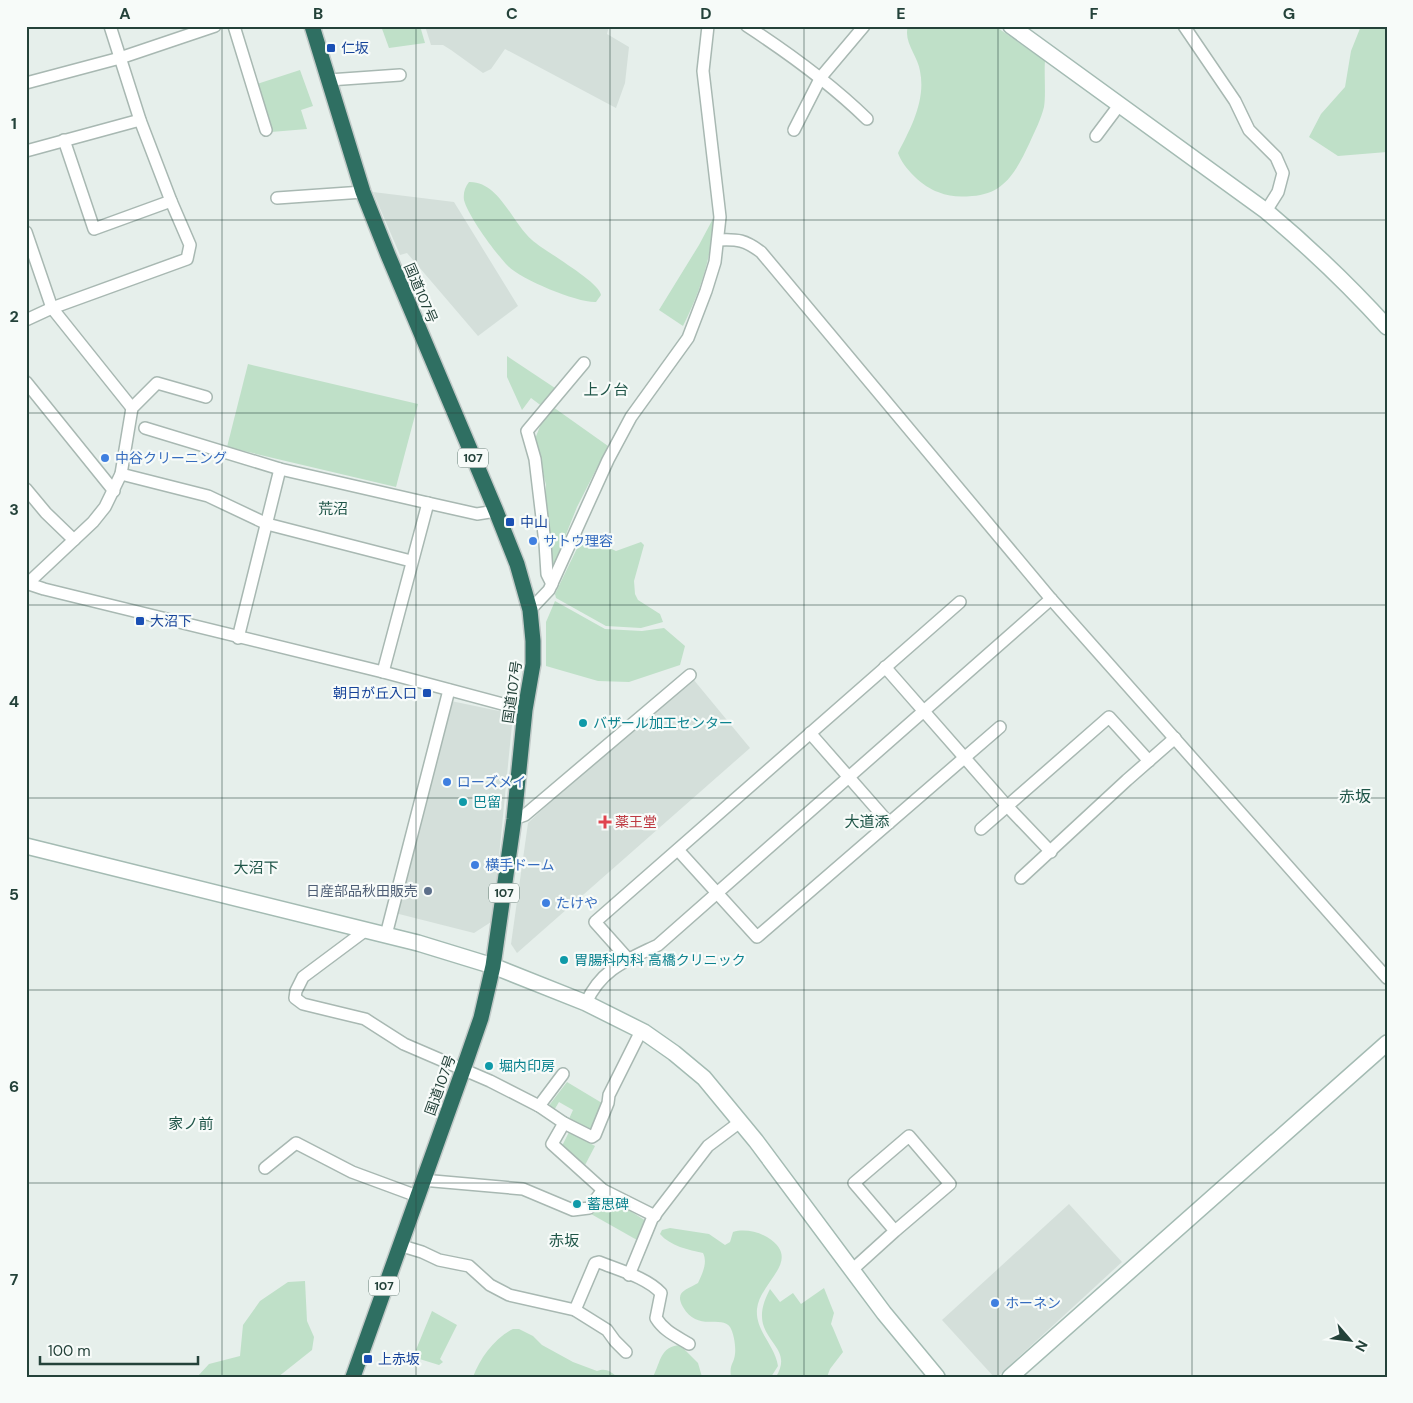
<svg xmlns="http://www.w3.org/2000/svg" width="1413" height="1403" font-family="'DM Sans','Noto Sans JP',sans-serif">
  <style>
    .built { fill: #d4dfda }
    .green { fill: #bfe0c8 }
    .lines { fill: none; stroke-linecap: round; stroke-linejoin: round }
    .street-casing { stroke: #a8b8b2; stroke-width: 14 }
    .secondary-casing { stroke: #a4bbb3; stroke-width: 18 }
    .highway-casing { stroke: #c2cac8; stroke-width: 18 }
    .street { stroke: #fff; stroke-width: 11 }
    .secondary { stroke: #fff; stroke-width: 15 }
    .highway { stroke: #2f6f62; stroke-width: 15 }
    .grid { fill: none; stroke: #24423a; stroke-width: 1; stroke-opacity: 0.55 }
    .transit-dot { fill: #1a4fb4; stroke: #f7fbf9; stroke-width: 2 }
    .shop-dot { fill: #3f7fe0; stroke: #f7fbf9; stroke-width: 2 }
    .culture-dot { fill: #0f9aa8; stroke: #f7fbf9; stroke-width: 2 }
    .health-dot { fill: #e0444e; stroke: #f7fbf9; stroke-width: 2 }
    .service-dot { fill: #5c6f8a; stroke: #f7fbf9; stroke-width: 2 }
    .labels { text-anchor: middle; stroke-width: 4.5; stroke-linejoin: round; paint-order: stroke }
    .shield { fill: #f7fbf9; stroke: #637a73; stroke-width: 1 }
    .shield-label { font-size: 12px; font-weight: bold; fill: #24423a }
    .transit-label { font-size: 14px; fill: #164399; stroke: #f7fbf9; text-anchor: start }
    .street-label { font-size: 14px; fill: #24423a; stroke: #f7fbf9 }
    .shop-label { font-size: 14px; fill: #366cbe; stroke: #f7fbf9; text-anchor: start }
    .culture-label { font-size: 14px; fill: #0d838f; stroke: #f7fbf9; text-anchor: start }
    .health-label { font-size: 14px; fill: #be3a42; stroke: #f7fbf9; text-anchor: start }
    .service-label { font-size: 14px; fill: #4e5e75; stroke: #f7fbf9; text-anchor: end }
    .neighbourhood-label { font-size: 15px; fill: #1f5548; stroke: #f7fbf9 }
    .quarter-label { font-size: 16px; fill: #1f5548; stroke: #f7fbf9 }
    .neatline { fill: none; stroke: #24423a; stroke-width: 2 }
    .grid-label { font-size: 16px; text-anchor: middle; font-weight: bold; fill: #24423a }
  </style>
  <rect width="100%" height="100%" fill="#e6efeb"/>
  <g class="built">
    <path d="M425,26H609L607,34L629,47L625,83L616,108L505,49L491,69L483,73L451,50L443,45H431Z"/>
    <path d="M373,192L454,202L518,306L478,336L407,253L400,255Z"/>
    <path d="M693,679L750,748L517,953L511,944L528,823L598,757Z"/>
    <path d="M451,701L513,714L496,887L491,922L474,933L395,913Z"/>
    <path d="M1069,1204L1122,1262L997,1377H994L942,1320Z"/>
  </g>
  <g class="green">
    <path d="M381,26H420L425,43L389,48Z"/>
    <path d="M908,26H995L1045,61C1044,73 1046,96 1044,107C1041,119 1035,131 1030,142C1017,169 1006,194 972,196C960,197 950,197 938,192C923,187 903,168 898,153C911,128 926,100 920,71C918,56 903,42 908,26Z"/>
    <path d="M1361,26H1387V152L1338,156L1309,137L1321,114L1345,87L1351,51Z"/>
    <path d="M300,70L313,106L301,110L307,129L271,132L257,84Z"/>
    <path d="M469,182C499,181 512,223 532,240C544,251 600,282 601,295L596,302C578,303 522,280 508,266C496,254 468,216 464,200C463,193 465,187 469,182Z"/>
    <path d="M715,215C711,257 702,288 683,326L659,310L699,245Z"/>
    <path d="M507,356L558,390L543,407L531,398L522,410L507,377Z"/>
    <path d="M248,364L418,404L396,487L227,447Z"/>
    <path d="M553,407L608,446L577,507L551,572L544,510L546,485L535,439L542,421Z"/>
    <path d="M586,537L616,551L641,542L644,545L634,581L635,594L638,600L660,614L663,622L641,628L606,626L556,598L555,594L582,538Z"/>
    <path d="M555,601L605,629L642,631L664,628L685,646L680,665L629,682L598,681L546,666V622Z"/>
    <path d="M567,1082L602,1103L591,1129L568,1121L573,1110L559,1102L553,1112L547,1108Z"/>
    <path d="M569,1132L595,1146L584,1167L562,1146Z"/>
    <path d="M602,1199L613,1200L646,1221L637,1240L591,1214L597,1204Z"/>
    <path d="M670,1228L709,1234L725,1245L730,1242L733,1232C743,1229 757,1231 767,1237C804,1260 760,1281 757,1309C755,1331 775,1345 778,1366L771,1377H731C729,1364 734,1364 735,1354C736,1348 734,1333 730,1327C722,1315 697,1332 683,1307C674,1291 687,1290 698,1283C702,1274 708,1263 703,1253C689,1250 670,1246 660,1234L662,1230Z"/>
    <path d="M305,1281L307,1321L314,1337L312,1350L278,1377H197L209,1364L240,1356L243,1325L260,1301L288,1282Z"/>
    <path d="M824,1288L834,1313L831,1324L833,1328L843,1352L830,1369L827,1377H776C790,1353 772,1347 764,1327C759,1313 764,1301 770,1289L780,1302L793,1293L801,1304Z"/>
    <path d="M432,1311L457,1325L440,1359L443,1362L439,1365L413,1357Z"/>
    <path d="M513,1329H519L533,1336L542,1345L573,1362L597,1371C606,1368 610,1371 617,1377H473C480,1358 495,1338 513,1329Z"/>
    <path d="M680,1345L698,1363L702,1377H653C661,1361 660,1347 680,1345Z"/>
  </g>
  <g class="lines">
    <g class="street-casing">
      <g id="street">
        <path d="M234,26L266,130"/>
        <path d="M747,26C790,54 830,83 867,119"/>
        <path d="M1184,26L1235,101L1249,130L1276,157L1283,173L1278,192L1266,211"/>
        <path d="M329,80L400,75"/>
        <path d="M26,83L120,58L215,26"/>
        <path d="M794,130L821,77L864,26"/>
        <path d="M1096,136L1120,104"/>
        <path d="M64,140L94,229L171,201"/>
        <path d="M26,151L140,120"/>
        <path d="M277,198L363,192"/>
        <path d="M26,232L52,308L132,408"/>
        <path d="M718,240C738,239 745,240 761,252L1051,599L1387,978"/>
        <path d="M26,320L52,308L187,259L190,245L171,201L140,120L110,26"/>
        <path d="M26,382L114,491"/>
        <path d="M145,428L280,469L428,503L383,672"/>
        <path d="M121,474L208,496L267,524L411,561"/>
        <path d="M26,489L46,513L74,540"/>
        <path d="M428,503L477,514L496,511"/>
        <path d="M26,583L44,589L383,672L525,710"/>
        <path d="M552,584L547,574L545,543L535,459L527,431L584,363"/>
        <path d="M26,585L93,522L105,507L121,474L132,408L157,383L206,397"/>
        <path d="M530,610L549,590L608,460L631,417L688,338L706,291L715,262L720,217L703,71L708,26"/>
        <path d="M238,638L280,469"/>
        <path d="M885,667L1007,806L1051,852"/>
        <path d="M810,733L889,823"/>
        <path d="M514,819L525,815L690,675"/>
        <path d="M981,829L1109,717L1149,761"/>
        <path d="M678,850L757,937L1000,727"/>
        <path d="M1021,878L1127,780L1175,738"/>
        <path d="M366,930L303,977L296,991L295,998L303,1004L365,1019L404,1044L490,1081L539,1106L564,1123L552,1144L603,1190L655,1216"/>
        <path d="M386,935L449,690"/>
        <path d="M628,959L595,922L960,602"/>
        <path d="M586,1003C601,969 627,960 658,945L1051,599"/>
        <path d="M539,1106L563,1074"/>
        <path d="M564,1123L592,1137L595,1135L608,1103L609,1095L641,1031"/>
        <path d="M265,1168L296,1143L352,1172L417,1196"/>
        <path d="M422,1180L523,1189L573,1210L589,1208L603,1190"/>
        <path d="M399,1245L422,1252L439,1260L469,1266L490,1285L509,1295L575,1310L607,1330L615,1341L626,1352"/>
        <path d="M853,1269L895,1231L950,1184L909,1136L854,1183L895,1231"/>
        <path d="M629,1275L652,1219L658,1211L708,1146L740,1122"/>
        <path d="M575,1310L595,1263L599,1262C618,1270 646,1277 661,1293L656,1318C664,1331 676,1336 689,1344"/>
      </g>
    </g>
    <g class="secondary-casing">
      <g id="secondary">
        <path d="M1011,26L1266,211C1309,247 1349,285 1387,327"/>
        <path d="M26,846L418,943L493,966L586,1003L644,1032L674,1053L704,1078L756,1141L884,1313L937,1377"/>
        <path d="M1010,1377L1387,1043"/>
      </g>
    </g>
    <g class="highway-casing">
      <path id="highway" d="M312,26L363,192L388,255L496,511L517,564L530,610L533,641V664L525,710L514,819L493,966L481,1018L463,1070L353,1377"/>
    </g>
    <use href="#street" class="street"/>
    <use href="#secondary" class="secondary"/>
    <use href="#highway" class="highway"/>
  </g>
  <path class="grid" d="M222,26V1377M416,26V1377M610,26V1377M804,26V1377M998,26V1377M1192,26V1377M26,220H1387M26,413H1387M26,605H1387M26,798H1387M26,990H1387M26,1183H1387"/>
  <g class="transit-dot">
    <rect x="326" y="43" width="10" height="10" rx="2.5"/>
    <rect x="505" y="517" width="10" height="10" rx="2.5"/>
    <rect x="135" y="616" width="10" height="10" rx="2.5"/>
    <rect x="422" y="688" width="10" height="10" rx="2.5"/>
    <rect x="363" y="1354" width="10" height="10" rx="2.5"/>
  </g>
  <g class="shop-dot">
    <circle cx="105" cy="458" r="5"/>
    <circle cx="533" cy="541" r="5"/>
    <circle cx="447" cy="782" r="5"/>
    <circle cx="475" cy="865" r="5"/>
    <circle cx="546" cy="903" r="5"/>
    <circle cx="995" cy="1303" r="5"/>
  </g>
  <g class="culture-dot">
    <circle cx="583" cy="723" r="5"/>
    <circle cx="463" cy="802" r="5"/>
    <circle cx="564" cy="960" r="5"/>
    <circle cx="489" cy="1066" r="5"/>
    <circle cx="577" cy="1204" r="5"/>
  </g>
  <path class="health-dot" d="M602.5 814.5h5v5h5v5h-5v5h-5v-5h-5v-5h5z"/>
  <circle class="service-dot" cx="428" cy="891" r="5"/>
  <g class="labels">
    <g class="shield">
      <rect x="458" y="448.5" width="30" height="19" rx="4"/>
      <rect x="489" y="883.5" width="30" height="19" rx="4"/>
      <rect x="369" y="1276.5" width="30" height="19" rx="4"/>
    </g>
    <g class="shield-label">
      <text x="473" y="462">107</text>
      <text x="504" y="897">107</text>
      <text x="384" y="1290">107</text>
    </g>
    <g class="transit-label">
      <text x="341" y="53">仁坂</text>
      <text x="520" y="527">中山</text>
      <text x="150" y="626">大沼下</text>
      <text x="417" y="698" text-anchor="end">朝日が丘入口</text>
      <text x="378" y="1364">上赤坂</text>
    </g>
    <g class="street-label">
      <text transform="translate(421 293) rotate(67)" y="5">国道107号</text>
      <text transform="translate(512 692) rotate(-82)" y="5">国道107号</text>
      <text transform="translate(440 1085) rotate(-70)" y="5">国道107号</text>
    </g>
    <g class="shop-label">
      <text x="115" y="463">中谷クリーニング</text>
      <text x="543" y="546">サトウ理容</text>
      <text x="457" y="787">ローズメイ</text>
      <text x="485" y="870">横手ドーム</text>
      <text x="556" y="908">たけや</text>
      <text x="1005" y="1308">ホーネン</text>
    </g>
    <g class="culture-label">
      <text x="593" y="728">バザール加工センター</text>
      <text x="473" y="807">巴留</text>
      <text x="574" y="965">胃腸科内科 高橋クリニック</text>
      <text x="499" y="1071">堀内印房</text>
      <text x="587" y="1209">蓄思碑</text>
    </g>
    <g class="health-label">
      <text x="615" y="827">薬王堂</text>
    </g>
    <g class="service-label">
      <text x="418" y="896">日産部品秋田販売</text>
    </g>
    <g class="neighbourhood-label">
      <text x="606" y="395">上ノ台</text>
      <text x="333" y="514">荒沼</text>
      <text x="867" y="827">大道添</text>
      <text x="256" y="873">大沼下</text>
      <text x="191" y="1129">家ノ前</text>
      <text x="564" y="1246">赤坂</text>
    </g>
    <g class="quarter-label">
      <text x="1355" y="802">赤坂</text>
    </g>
  </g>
  <rect width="1413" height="1403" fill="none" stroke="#f7fbf9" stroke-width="55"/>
  <g transform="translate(1350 1340) rotate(118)" stroke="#f7fbf9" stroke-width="4" paint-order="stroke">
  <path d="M0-4L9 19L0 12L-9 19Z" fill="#24423a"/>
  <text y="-8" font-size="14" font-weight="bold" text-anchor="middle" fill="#24423a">N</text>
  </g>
  <path d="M40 1356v8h158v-8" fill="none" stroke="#24423a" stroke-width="2.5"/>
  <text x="48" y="1356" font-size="15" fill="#24423a" stroke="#f7fbf9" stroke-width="4" paint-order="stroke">100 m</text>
  <rect x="28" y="28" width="1358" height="1348" class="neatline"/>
  <g class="grid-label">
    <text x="125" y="19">A</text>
    <text x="318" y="19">B</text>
    <text x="512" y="19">C</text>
    <text x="706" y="19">D</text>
    <text x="901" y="19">E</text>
    <text x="1094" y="19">F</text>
    <text x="1289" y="19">G</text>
    <text x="14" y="129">1</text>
    <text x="14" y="322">2</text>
    <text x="14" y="515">3</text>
    <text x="14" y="707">4</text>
    <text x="14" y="900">5</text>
    <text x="14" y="1092">6</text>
    <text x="14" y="1285">7</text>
  </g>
</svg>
